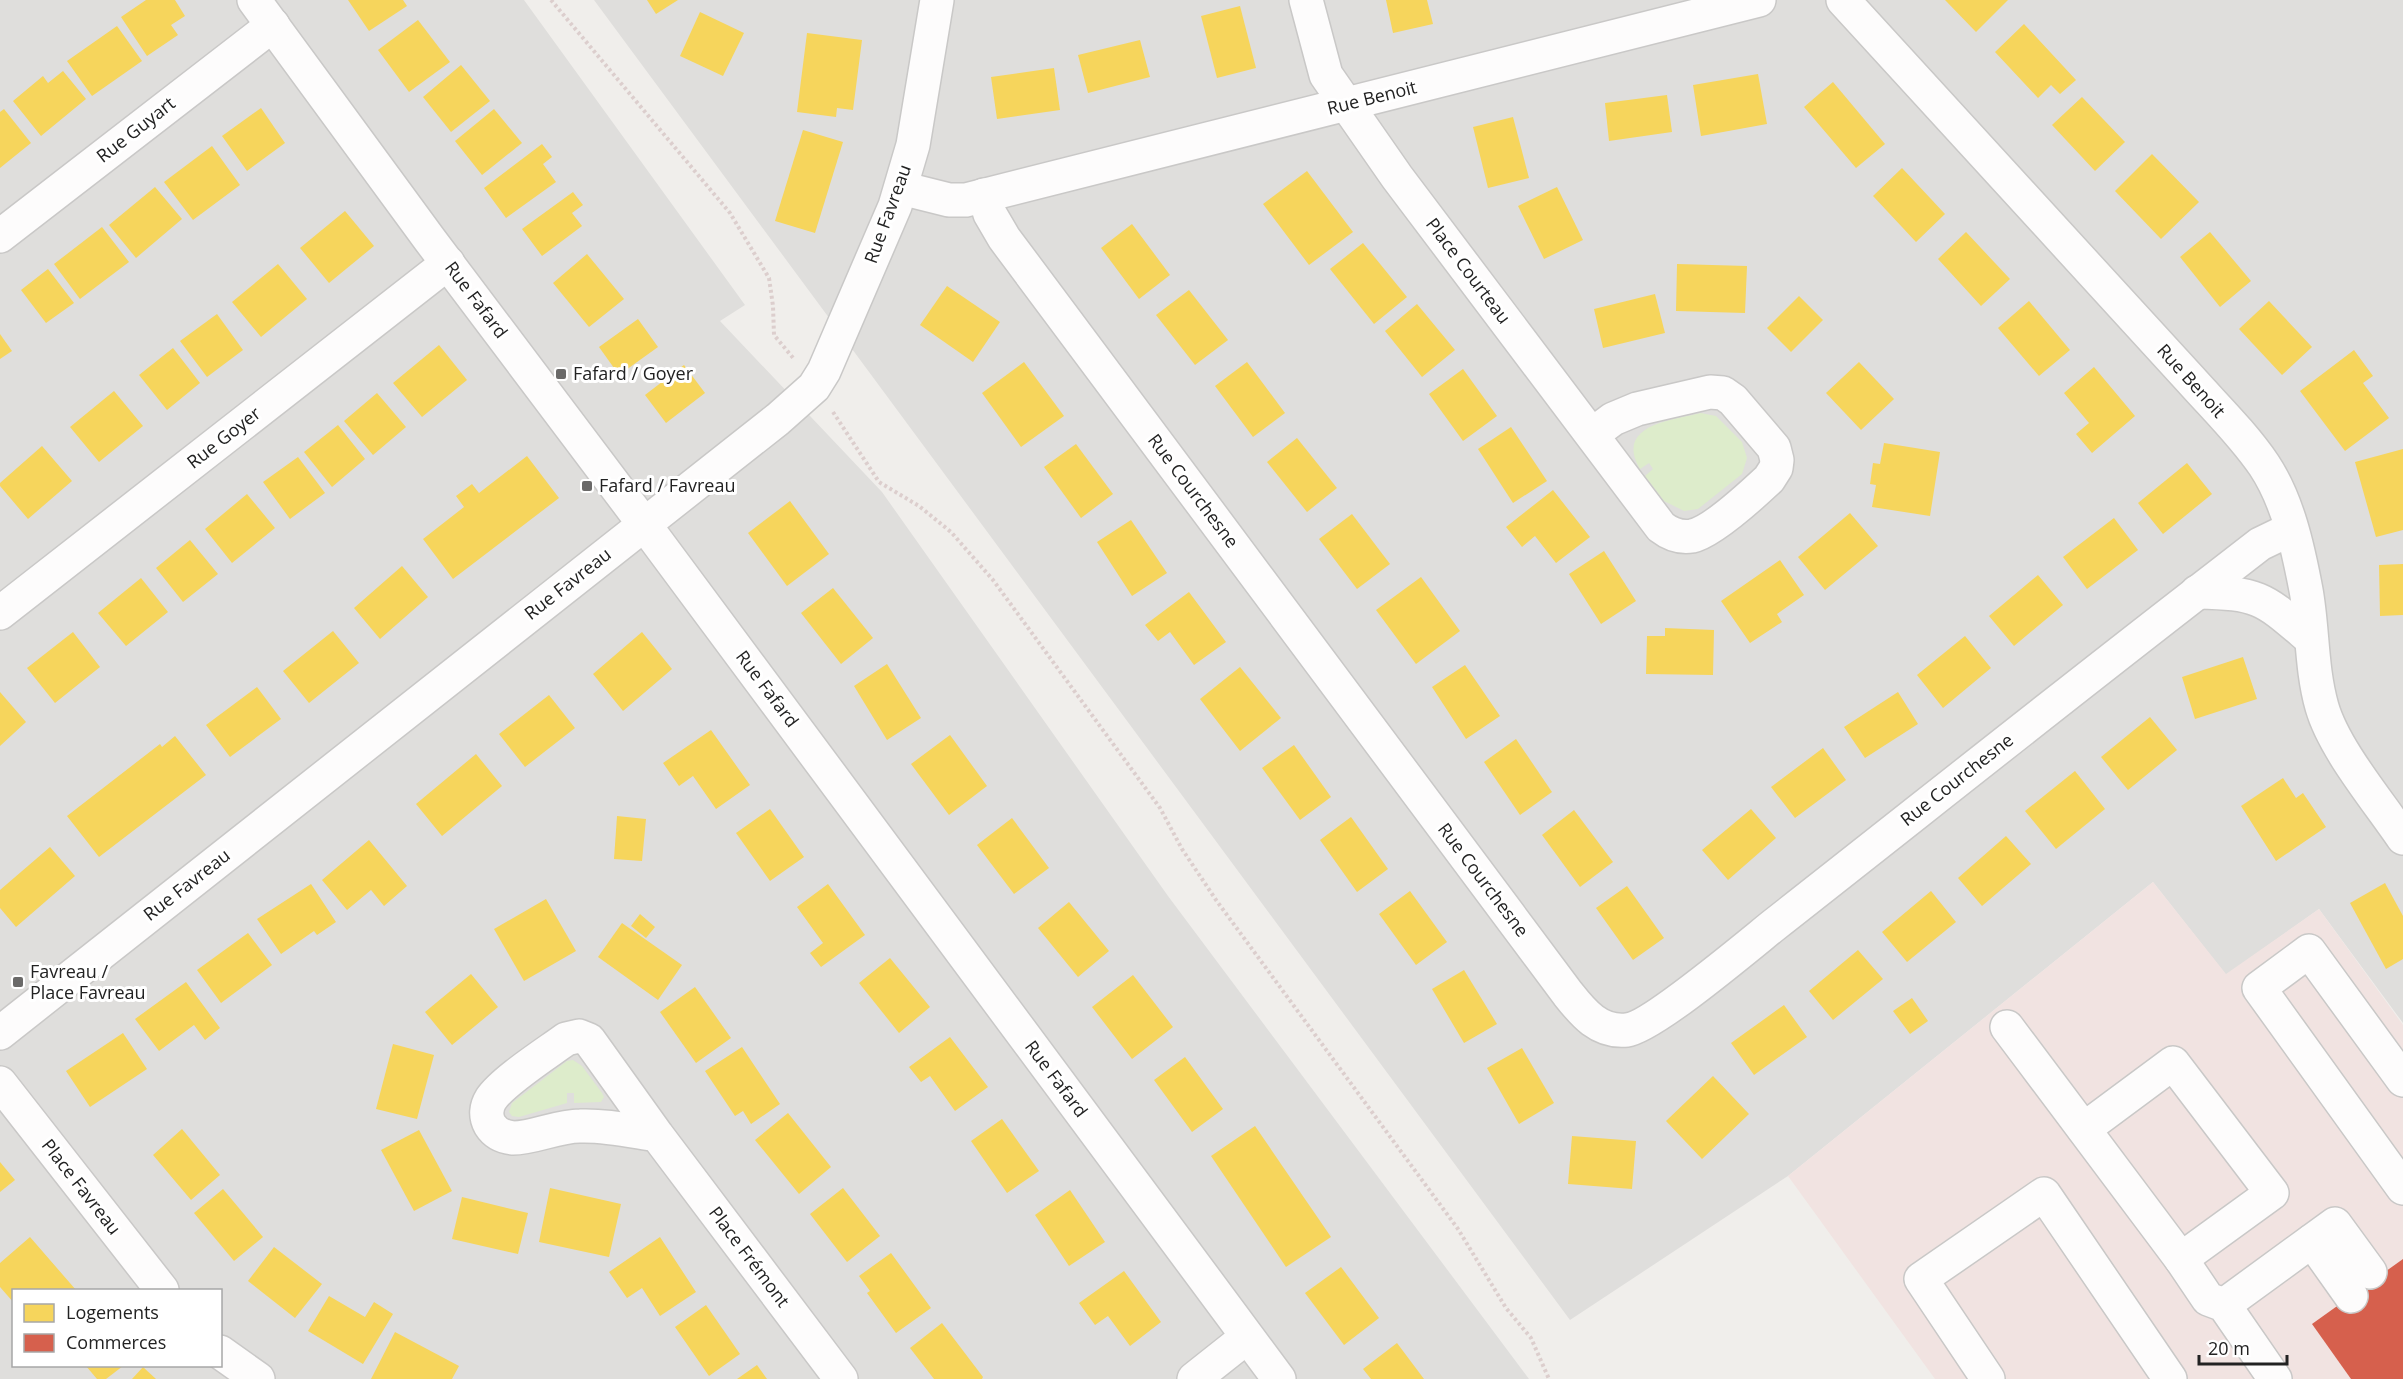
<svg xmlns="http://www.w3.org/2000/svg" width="2403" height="1379" font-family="'Open Sans',sans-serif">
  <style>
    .residential { fill: #dfdedc; fill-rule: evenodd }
    .commercial { fill: #f1e3e1 }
    .grass { fill: #ddeccb }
    .homes { fill: #f6d55c }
    .shops { fill: #d6604d }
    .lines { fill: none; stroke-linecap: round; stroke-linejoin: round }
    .minor-casing { stroke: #c9c8c7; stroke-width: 36 }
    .path { stroke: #dccecd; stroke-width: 4; stroke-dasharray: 3 3; stroke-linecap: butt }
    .minor { stroke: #fdfcfc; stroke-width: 33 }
    .poi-dot { fill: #6a6968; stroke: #fff; stroke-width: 2 }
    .labels { text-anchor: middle; stroke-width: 6; stroke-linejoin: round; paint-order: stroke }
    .street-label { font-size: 18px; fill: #222; stroke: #fff }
    .poi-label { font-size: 18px; fill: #222; stroke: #fff; text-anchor: start }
  </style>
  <rect width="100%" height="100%" fill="#f0eeeb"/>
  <g class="residential">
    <path d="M0,0H524L745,305L720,321L882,492L1168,896L1529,1379H0ZM14,1290H220V1366H14Z"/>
    <path d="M594,0H2403V1023L2319,909L2226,975L2153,882L1788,1176L1570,1320Z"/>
  </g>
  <path class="commercial" d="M2153,882L2226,974L2319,909L2403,1025V1379H1935L1788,1176Z"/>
  <g class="grass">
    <path d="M1701,413L1716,416L1742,442L1747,458L1742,474L1698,509L1684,511L1664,501L1645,476L1653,469L1649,463L1640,469C1614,425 1672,420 1701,413Z"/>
    <path d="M573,1060L582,1066L602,1093L604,1097L601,1102L574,1103V1093H567V1103L519,1117L512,1116L509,1112L512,1103L567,1061Z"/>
  </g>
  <g class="homes">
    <path d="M146,0H175L185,16L171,25L178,35L147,56L121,17Z"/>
    <path d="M348,0H403L407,6L369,31Z"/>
    <path d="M647,0H678L656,14Z"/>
    <path d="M1386,0H1427L1433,24L1393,33Z"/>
    <path d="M1945,0H2008L1976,32Z"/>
    <path d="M1240,6L1256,68L1217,78L1201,16Z"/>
    <path d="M700,12L744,33L723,76L680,56Z"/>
    <path d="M418,20L450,62L409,92L378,50Z"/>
    <path d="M2024,24L2076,80L2060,94L2051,85L2038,98L1995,52Z"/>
    <path d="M117,26L142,61L92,96L67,61Z"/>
    <path d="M807,33L862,40L853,110L837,108L836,117L797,112Z"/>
    <path d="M1140,40L1150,77L1088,93L1078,55Z"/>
    <path d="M461,65L490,101L451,132L423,97Z"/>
    <path d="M1054,68L1060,110L997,119L991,77Z"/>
    <path d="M63,71L86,99L41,136L13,101L43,76L48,83Z"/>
    <path d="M1758,74L1767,124L1701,136L1693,85Z"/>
    <path d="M1833,82L1885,144L1856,168L1804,107Z"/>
    <path d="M1667,95L1672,132L1609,141L1605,103Z"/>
    <path d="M2082,97L2125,142L2095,171L2052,125Z"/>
    <path d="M261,108L285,143L247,171L222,136Z"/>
    <path d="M4,109L31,143L0,168V112Z"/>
    <path d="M494,109L522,143L482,175L455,141Z"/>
    <path d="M1513,117L1529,178L1488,188L1473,127Z"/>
    <path d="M803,130L843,142L815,233L775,221Z"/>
    <path d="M542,144L552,157L543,164L556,182L506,218L484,188Z"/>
    <path d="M212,146L240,185L193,220L164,182Z"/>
    <path d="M2152,154L2199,202L2161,239L2115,191Z"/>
    <path d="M1902,168L1945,214L1916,242L1873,196Z"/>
    <path d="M1307,171L1353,232L1309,265L1263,204Z"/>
    <path d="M155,187L182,219L136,258L109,225Z"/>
    <path d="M1557,187L1583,240L1544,259L1518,206Z"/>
    <path d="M573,192L583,205L572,213L582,226L542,256L522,229Z"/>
    <path d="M345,211L374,246L329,283L300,248Z"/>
    <path d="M1132,224L1170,275L1139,299L1101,248Z"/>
    <path d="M102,227L129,262L80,299L54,264Z"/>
    <path d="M1966,232L2010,279L1981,306L1938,259Z"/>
    <path d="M2210,232L2251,281L2220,307L2180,257Z"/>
    <path d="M1363,243L1407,297L1374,324L1330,269Z"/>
    <path d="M587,254L624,299L589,327L553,283Z"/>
    <path d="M278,264L307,299L261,337L232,302Z"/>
    <path d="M1677,264L1747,266L1745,313L1676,311Z"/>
    <path d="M48,269L74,303L46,323L21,290Z"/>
    <path d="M947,286L1000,322L973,362L920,325Z"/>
    <path d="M1189,290L1228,340L1195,365L1156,315Z"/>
    <path d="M1655,294L1665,333L1603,348L1594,309Z"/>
    <path d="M1799,296L1823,320L1791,352L1767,328Z"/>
    <path d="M2029,301L2070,350L2039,376L1998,328Z"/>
    <path d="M2269,301L2312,347L2282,375L2239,329Z"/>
    <path d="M1417,304L1455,350L1422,377L1385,331Z"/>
    <path d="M217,314L243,350L207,377L180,341Z"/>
    <path d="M638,319L658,347L619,375L599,347Z"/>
    <path d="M0,334L12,351L0,359Z"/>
    <path d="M439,345L467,380L422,417L393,383Z"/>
    <path d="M173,348L200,383L167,410L139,375Z"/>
    <path d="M2354,350L2373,376L2363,383L2389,418L2345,451L2300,391Z"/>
    <path d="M1024,362L1064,416L1021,447L982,393Z"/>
    <path d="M1247,362L1285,413L1253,437L1215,386Z"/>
    <path d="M1859,362L1894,399L1861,430L1826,393Z"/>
    <path d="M684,365L705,393L666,423L645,395Z"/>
    <path d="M2094,367L2135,416L2092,453L2076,434L2089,423L2064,393Z"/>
    <path d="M1463,369L1497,416L1463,441L1429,394Z"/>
    <path d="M114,391L143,426L99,462L70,427Z"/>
    <path d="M377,393L406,427L373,455L344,421Z"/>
    <path d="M338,425L365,459L332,487L304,452Z"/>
    <path d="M1511,427L1547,481L1513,503L1478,449Z"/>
    <path d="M1297,438L1337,488L1307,512L1267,462Z"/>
    <path d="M1884,443L1940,452L1930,516L1872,507L1876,485L1870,484L1873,463L1880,464Z"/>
    <path d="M1076,444L1113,494L1081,518L1044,467Z"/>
    <path d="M42,446L72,481L28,519L0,486V483Z"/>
    <path d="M2403,449V530L2376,537L2355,462Z"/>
    <path d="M527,456L559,498L453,579L423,539L464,507L456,496L472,484L479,493Z"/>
    <path d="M298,457L325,493L290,519L263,482Z"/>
    <path d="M2187,463L2212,494L2163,534L2138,503Z"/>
    <path d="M1553,490L1590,537L1556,563L1535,536L1522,547L1506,527Z"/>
    <path d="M247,494L275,528L232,563L205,529Z"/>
    <path d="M790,501L829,554L787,586L748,533Z"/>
    <path d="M1850,513L1878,546L1825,590L1798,557Z"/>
    <path d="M1352,514L1390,564L1357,589L1319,539Z"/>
    <path d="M2114,518L2138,550L2087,589L2063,557Z"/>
    <path d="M1131,520L1167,573L1132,596L1097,542Z"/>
    <path d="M190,540L218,574L183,602L156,568Z"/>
    <path d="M1604,551L1636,601L1601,624L1569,574Z"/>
    <path d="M1780,560L1804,595L1777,614L1782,622L1750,643L1721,601Z"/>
    <path d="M2403,564V615L2380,616L2379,565Z"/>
    <path d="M402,566L428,597L380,639L354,608Z"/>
    <path d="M2038,575L2063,605L2014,646L1989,616Z"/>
    <path d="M1421,577L1460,631L1416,664L1376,610Z"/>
    <path d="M141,578L168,612L126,646L98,613Z"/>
    <path d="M833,588L873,638L841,664L801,613Z"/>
    <path d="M1189,592L1226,642L1194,665L1170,632L1158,641L1145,625Z"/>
    <path d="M1665,628L1714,630L1713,675L1646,674L1647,636H1665Z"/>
    <path d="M333,631L359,663L309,703L283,671Z"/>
    <path d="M73,632L100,667L55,703L27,668Z"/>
    <path d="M642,632L672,669L623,711L593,674Z"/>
    <path d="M1965,636L1991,668L1943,708L1917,675Z"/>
    <path d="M2243,657L2257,699L2195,719L2182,677Z"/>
    <path d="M887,664L921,718L887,740L854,686Z"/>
    <path d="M1465,665L1500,716L1466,739L1432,687Z"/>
    <path d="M1240,667L1281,718L1240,751L1200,699Z"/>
    <path d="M257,687L281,719L230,757L206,725Z"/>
    <path d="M0,692L26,722L0,746Z"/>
    <path d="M1898,692L1918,724L1865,758L1844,727Z"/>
    <path d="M549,695L575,728L525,767L499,734Z"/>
    <path d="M2150,717L2177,750L2128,790L2101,757Z"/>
    <path d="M711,730L750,785L716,809L693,776L679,786L663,763Z"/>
    <path d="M950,735L987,786L949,815L911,764Z"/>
    <path d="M175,736L206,775L99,857L67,816L160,744L162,747Z"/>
    <path d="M1516,739L1552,792L1520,815L1484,762Z"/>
    <path d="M1294,745L1331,797L1300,820L1262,768Z"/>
    <path d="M1823,748L1846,780L1795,818L1771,787Z"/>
    <path d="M476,754L502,786L442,836L416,804Z"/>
    <path d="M2075,771L2105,809L2056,849L2025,811Z"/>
    <path d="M2283,778L2296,798L2303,793L2326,827L2276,861L2241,806Z"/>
    <path d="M770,809L804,857L770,881L736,833Z"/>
    <path d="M1751,809L1776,838L1728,880L1702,850Z"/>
    <path d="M1574,810L1613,862L1580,887L1542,835Z"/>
    <path d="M617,816L646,819L642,861L614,859Z"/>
    <path d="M1351,817L1388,869L1357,892L1320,840Z"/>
    <path d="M1012,818L1049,868L1014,894L977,845Z"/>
    <path d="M2006,836L2031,864L1982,906L1958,878Z"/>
    <path d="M369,840L407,886L384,906L371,890L347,910L322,880Z"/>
    <path d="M50,847L75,876L16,927L0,908V890Z"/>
    <path d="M2385,883L2403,916V959L2386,969L2350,903Z"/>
    <path d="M311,884L336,922L317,935L314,931L281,954L257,919Z"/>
    <path d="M828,884L865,935L821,967L810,953L823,943L797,907Z"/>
    <path d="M1627,886L1664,938L1633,960L1596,908Z"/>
    <path d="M1410,891L1447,942L1416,965L1379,914Z"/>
    <path d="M1931,891L1956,922L1907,962L1882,932Z"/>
    <path d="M546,899L576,951L524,981L494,929Z"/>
    <path d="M1069,902L1109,951L1078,977L1038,928Z"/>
    <path d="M640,914L655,927L646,938L631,926Z"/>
    <path d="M622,923L682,965L658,1000L598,957Z"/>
    <path d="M248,933L272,965L221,1003L197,970Z"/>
    <path d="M1858,950L1883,979L1833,1020L1809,991Z"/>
    <path d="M890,958L930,1007L899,1033L859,983Z"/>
    <path d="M1464,970L1497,1024L1464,1043L1432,989Z"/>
    <path d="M471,974L498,1007L452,1045L425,1012Z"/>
    <path d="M1133,975L1173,1027L1132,1059L1092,1007Z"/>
    <path d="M186,982L220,1028L205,1040L194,1025L159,1051L135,1019Z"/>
    <path d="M695,987L731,1038L696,1063L660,1012Z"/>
    <path d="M1912,998L1928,1021L1910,1034L1893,1011Z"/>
    <path d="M1784,1005L1807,1037L1754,1075L1731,1043Z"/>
    <path d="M123,1033L147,1069L90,1107L66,1071Z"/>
    <path d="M950,1037L988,1087L955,1111L930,1076L921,1082L909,1067Z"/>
    <path d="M393,1044L434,1055L417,1119L376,1109Z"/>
    <path d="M742,1047L780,1104L751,1124L743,1111L735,1116L705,1071Z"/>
    <path d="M1522,1048L1554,1103L1519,1124L1487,1068Z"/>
    <path d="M1185,1057L1223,1109L1192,1132L1154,1080Z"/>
    <path d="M1713,1076L1749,1114L1702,1159L1666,1121Z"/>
    <path d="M788,1113L831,1167L799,1194L755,1140Z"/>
    <path d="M1002,1119L1039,1171L1007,1193L971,1141Z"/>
    <path d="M1255,1126L1331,1237L1286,1267L1211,1156Z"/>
    <path d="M182,1129L220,1175L191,1200L153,1155Z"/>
    <path d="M419,1130L452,1191L414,1211L381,1150Z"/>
    <path d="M1572,1136L1636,1141L1632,1189L1568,1184Z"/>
    <path d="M0,1162L15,1180L0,1192Z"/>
    <path d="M550,1188L621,1204L609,1257L539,1242Z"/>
    <path d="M843,1188L880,1236L847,1262L810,1214Z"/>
    <path d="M223,1189L263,1237L234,1261L194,1213Z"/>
    <path d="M1070,1190L1105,1242L1069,1266L1035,1215Z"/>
    <path d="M462,1197L528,1213L518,1254L452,1239Z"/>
    <path d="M30,1237L76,1290H14V1303L0,1287V1263Z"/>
    <path d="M660,1237L696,1292L660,1316L642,1288L627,1298L609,1272Z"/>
    <path d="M274,1247L322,1284L295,1318L248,1281Z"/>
    <path d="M891,1253L931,1308L896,1333L867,1293L870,1291L859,1276Z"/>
    <path d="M1341,1267L1379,1318L1344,1345L1305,1293Z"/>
    <path d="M1124,1271L1161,1322L1130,1346L1108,1316L1095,1325L1079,1303Z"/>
    <path d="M329,1296L365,1317L374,1302L393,1314L363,1364L308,1331Z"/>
    <path d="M706,1305L740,1354L709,1376L675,1327Z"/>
    <path d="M942,1323L983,1377L982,1379H934L910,1348Z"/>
    <path d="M395,1332L459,1366L452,1379H371Z"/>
    <path d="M1397,1343L1424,1379H1371L1363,1369Z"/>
    <path d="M757,1365L767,1379H737Z"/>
    <path d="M86,1366H123L106,1379H97Z"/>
    <path d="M143,1367L156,1379H132Z"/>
  </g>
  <path class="shops" d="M2403,1259V1379H2351L2312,1324Z"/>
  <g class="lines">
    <g class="minor-casing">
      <g id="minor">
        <path d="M254,0L430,240L644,524L1279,1379"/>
        <path d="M1306,0L1326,75L1397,177L1661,527C1670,534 1680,538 1692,536C1712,532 1753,494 1769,479L1776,468L1777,460L1774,448L1733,400L1723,393L1710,392L1637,409L1613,419L1593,434"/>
        <path d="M1843,0L2190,379C2215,407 2243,434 2264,465C2288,501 2298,548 2306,590C2313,628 2311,669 2322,707C2334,749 2378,801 2403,838"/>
        <path d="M901,188L949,200H966L1759,0"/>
        <path d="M984,195L990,214L1004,238L1568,994C1583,1013 1599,1033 1627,1030C1652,1027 1749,945 1774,925C1923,808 2071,690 2220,575L2260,544L2291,529"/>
        <path d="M0,236L273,25"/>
        <path d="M2197,592C2261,593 2264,599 2311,639"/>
        <path d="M0,613L448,263"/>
        <path d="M2007,1027L2181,1259L2208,1299L2224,1305L2275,1379"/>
        <path d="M0,1033L778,419L814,387L824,371L895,206L913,145L937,0"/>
        <path d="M2403,1080L2309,951L2259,988L2403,1188"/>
        <path d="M0,1083L162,1290"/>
        <path d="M2084,1129L2173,1063L2272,1193L2181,1259"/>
        <path d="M657,1135C631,1131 606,1125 580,1126C557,1126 534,1138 513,1138C503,1137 495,1133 490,1125C485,1116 486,1107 491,1099C503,1081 547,1053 566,1039L579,1036L589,1040L657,1135L841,1379"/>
        <path d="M2312,1241L2351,1296"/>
        <path d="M2224,1305L2335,1224L2370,1272"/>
        <path d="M220,1352L258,1379"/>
        <path d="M1194,1379L1247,1337"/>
        <path d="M1988,1379L1921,1279L2044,1194L2170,1379"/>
      </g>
    </g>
    <g class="path">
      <path d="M551,0L730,213L769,278L773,306L774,335L794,359"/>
      <path d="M833,412L879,482L919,506L951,532L993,580L1160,808L1182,849L1216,900L1458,1229L1506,1308L1531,1338L1549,1379"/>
    </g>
    <use href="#minor" class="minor"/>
  </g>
  <g class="poi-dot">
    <rect x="555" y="368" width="12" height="12" rx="3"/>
    <rect x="581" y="480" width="12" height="12" rx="3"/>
    <rect x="12" y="976" width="12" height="12" rx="3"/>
  </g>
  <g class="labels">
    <g class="street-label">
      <text transform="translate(1372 98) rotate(-14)" y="6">Rue Benoit</text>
      <text transform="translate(136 130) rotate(-38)" y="6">Rue Guyart</text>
      <text transform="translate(888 214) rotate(-70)" y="6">Rue Favreau</text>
      <text transform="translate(1468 271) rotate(53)" y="6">Place Courteau</text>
      <text transform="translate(476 300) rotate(53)" y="6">Rue Fafard</text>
      <text transform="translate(2191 381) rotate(48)" y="6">Rue Benoit</text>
      <text transform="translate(224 438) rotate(-38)" y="6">Rue Goyer</text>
      <text transform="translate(1193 491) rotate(53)" y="6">Rue Courchesne</text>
      <text transform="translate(568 584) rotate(-38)" y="6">Rue Favreau</text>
      <text transform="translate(767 689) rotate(53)" y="6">Rue Fafard</text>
      <text transform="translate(1957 780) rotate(-38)" y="6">Rue Courchesne</text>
      <text transform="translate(1483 880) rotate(53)" y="6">Rue Courchesne</text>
      <text transform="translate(187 885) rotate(-38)" y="6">Rue Favreau</text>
      <text transform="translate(1056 1079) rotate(53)" y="6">Rue Fafard</text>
      <text transform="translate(81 1187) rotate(52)" y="6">Place Favreau</text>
      <text transform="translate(749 1257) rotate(53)" y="6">Place Frémont</text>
    </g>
    <g class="poi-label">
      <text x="573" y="380">Fafard / Goyer</text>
      <text x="599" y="492">Fafard / Favreau</text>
      <text x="30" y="978">Favreau /<tspan x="30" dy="21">Place Favreau</tspan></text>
    </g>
  </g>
  <rect x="12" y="1289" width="210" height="78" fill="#ffffff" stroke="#a7a7a7" stroke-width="1.5"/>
  <rect x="24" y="1304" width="30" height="18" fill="#f6d55c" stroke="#a7a7a7" stroke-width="1.5"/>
  <text x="66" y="1319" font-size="18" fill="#222222">Logements</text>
  <rect x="24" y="1334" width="30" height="18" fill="#d6604d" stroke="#a7a7a7" stroke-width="1.5"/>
  <text x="66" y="1349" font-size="18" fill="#222222">Commerces</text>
  <path d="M2199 1355v9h88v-9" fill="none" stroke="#222222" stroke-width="3"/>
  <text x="2208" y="1355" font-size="18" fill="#222222" stroke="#ffffff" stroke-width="4.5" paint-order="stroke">20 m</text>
</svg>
